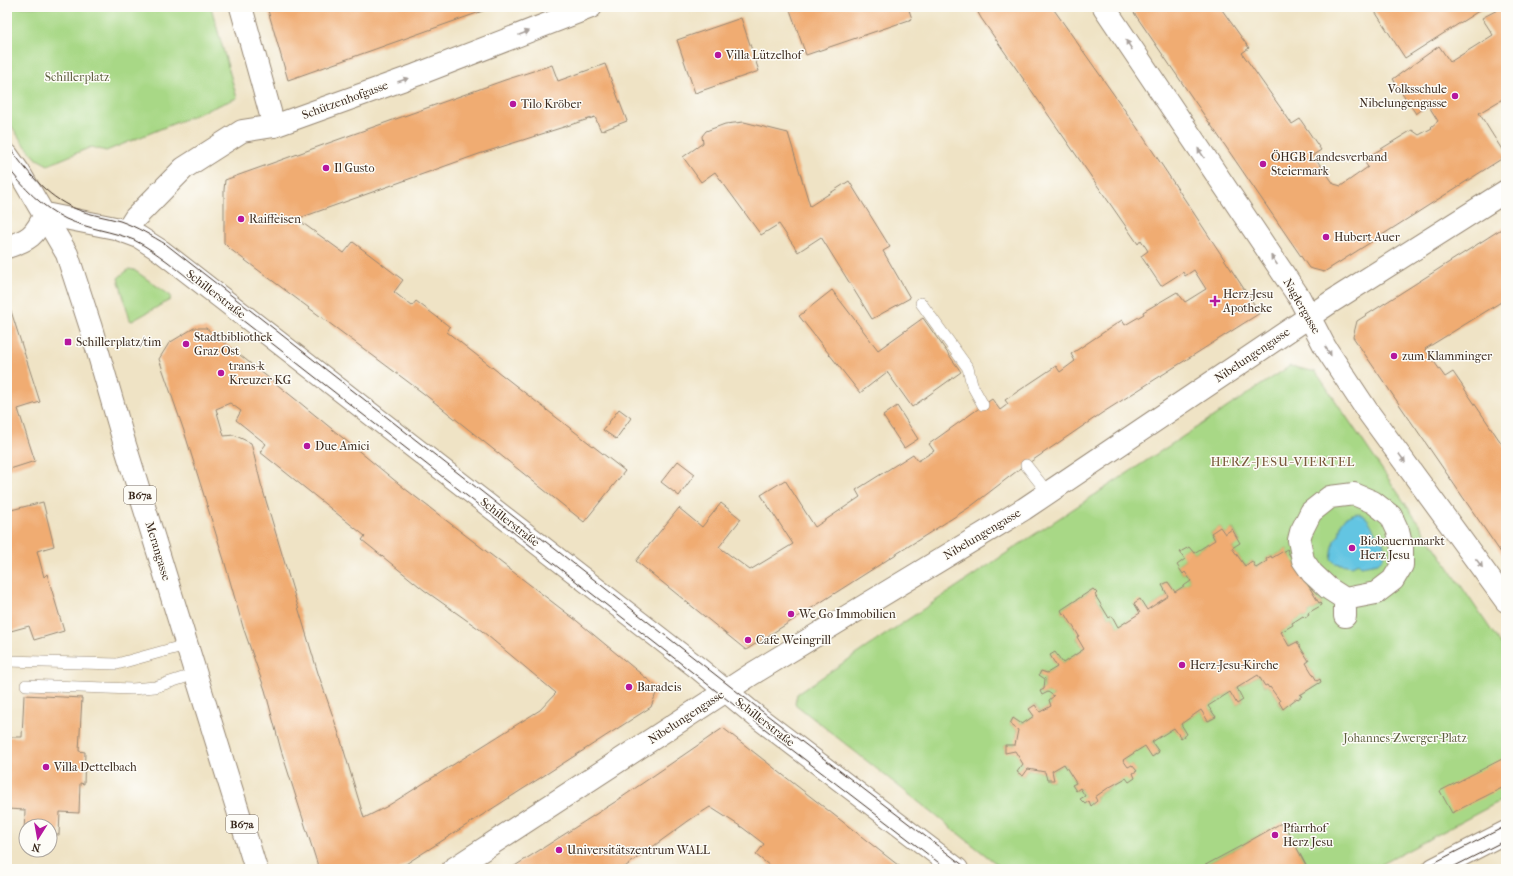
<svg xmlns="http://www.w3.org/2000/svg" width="1513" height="876" font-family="'IM FELL French Canon',serif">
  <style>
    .green { fill: #a8d886; stroke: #728152; fill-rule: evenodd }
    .water { fill: #64c5e2; stroke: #507880 }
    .building { fill: #f0ac72; fill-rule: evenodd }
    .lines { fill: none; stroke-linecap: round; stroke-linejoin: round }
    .lane-casing { stroke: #958672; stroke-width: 12 }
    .street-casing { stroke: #958672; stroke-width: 24 }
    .secondary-casing { stroke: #958672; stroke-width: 24 }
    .primary-casing { stroke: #958672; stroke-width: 24 }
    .lane { stroke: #fff; stroke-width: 11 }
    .street { stroke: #fff; stroke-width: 22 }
    .secondary { stroke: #fff; stroke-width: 22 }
    .primary { stroke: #fff; stroke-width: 22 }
    .tram { stroke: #3b2a1e; stroke-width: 1 }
    .oneway { fill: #a79f9a }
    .poi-dot { fill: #b5179e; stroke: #fdfcf7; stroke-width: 1.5 }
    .labels { text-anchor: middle; stroke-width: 3; stroke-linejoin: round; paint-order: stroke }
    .shield { fill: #fdfcf7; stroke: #75695f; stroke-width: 1 }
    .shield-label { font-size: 11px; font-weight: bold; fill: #3b2a1e }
    .poi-label { font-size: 12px; fill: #3b2a1e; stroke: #fdfcf7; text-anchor: start }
    .park-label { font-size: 12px; fill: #5c5e3d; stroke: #fdfcf7 }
    .street-label { font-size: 12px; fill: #3b2a1e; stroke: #fdfcf7 }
    .neighbourhood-label { font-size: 13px; letter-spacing: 1px; fill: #7a583b; stroke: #fdfcf7 }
  </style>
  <rect width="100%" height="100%" fill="#fdfcf7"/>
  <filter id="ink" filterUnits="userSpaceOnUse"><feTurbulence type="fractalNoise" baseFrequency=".025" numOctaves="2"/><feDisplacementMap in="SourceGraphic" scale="8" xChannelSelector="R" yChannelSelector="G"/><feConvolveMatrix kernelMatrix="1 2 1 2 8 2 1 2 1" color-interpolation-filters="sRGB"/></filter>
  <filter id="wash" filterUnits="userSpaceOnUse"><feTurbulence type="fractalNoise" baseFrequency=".012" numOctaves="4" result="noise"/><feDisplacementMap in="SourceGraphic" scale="16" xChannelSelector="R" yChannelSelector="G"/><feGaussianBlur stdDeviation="0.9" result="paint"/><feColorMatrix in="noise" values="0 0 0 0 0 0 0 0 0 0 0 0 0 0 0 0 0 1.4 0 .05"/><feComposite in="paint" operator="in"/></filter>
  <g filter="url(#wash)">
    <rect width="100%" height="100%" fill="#efe3c5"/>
    <g class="green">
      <path d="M7,7H211L237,98L106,151L91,147L48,165L37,159L22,142L7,119Z"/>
      <path d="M129,269L134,270L171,296L170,300L132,321L130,320L118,278Z"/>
      <path d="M1290,366L1316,372L1506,652V798L1373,869H1308L1283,823L1198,869H1003L795,704L797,694L1026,540ZM1220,527L1225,534L1233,529L1240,542L1232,548L1245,566L1252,561L1256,568L1267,561L1266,559L1271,556L1272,558L1287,549L1288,550L1287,551L1319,603L1321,602L1322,605L1308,613L1309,615L1305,618L1303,616L1292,623L1293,625L1281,632L1289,646L1297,642L1309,661L1306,663L1317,681L1320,679L1321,682L1300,695L1301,697L1298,699L1297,698L1283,709L1279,703L1280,701L1270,687L1269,688L1267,685L1265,686L1258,675L1237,688L1243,700L1237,704L1230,692L1208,706L1216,717L1208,721L1201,710L1181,724L1187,734L1182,738L1174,728L1152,742L1159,752L1153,757L1145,746L1123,760L1128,767L1132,765L1136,771L1095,797L1097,801L1092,805L1089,801L1085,804L1081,799L1085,796L1080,788L1076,791L1072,785L1076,783L1064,764L1052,771L1053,780H1047L1045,772L1028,769L1023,776L1017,772L1023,764L1015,751L1005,752V745H1015L1018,730L1010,724L1013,718L1022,724L1034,716L1029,709L1035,705L1040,712L1051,706L1049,700L1054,696L1048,692L1042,695L1040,691L1044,689L1045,679L1039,675L1041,671L1047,673L1057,667L1050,655L1055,652L1063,663L1084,649L1077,638L1079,636L1065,613L1063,614L1061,610L1093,589L1096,593L1095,595L1109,618L1112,616L1118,627L1140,613V600L1147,610L1168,596L1162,585L1168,582L1175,592L1191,581L1185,572L1183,574L1177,565L1185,559L1181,552L1189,547L1194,553L1215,540L1211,533Z"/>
    </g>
    <path class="water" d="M1356,513C1368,515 1370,523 1375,532C1377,536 1381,538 1383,542C1385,547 1384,553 1383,558L1378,563L1361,566L1358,563L1352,566L1335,563L1331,559L1334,540L1339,535L1341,524L1346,517Z"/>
    <g id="blocks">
      <g class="building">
        <path d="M267,7H494L288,80Z"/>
        <path d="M789,7H908L912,19L806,55Z"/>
        <path d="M975,7H1052L1136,126L1260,313L1102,413L1017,471L970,507L746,650L636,561L679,508L702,527L721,503L741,519L719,547L750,570L793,544L761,495L785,480L815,527L860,497L856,490L913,454L918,461L934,451L929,444L992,399L1000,410L1008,404L1005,400L1056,366L1060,372L1075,361L1071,354L1122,320L1125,325L1144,314L1143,312L1177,292L1185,302L1206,289L1194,270L1185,276L1183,272L1161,286L1141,256L1148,251L1141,240L1138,244L981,18Z"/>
        <path d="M1130,7H1220L1249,48L1242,53L1292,124L1300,119L1321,150L1313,155L1334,184L1341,186L1368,167L1363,160L1412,130L1419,135L1432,128L1431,127L1438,121L1428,105L1416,114L1393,79L1439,46L1450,62L1493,35L1482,18L1503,7H1506V97L1479,113L1506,156L1324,272L1309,268Z"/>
        <path d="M1378,7H1485L1405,58L1374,10Z"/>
        <path d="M741,18L759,71L695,93L677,40Z"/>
        <path d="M605,64L627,121L601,131L595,117L479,154L297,219L344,253L353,242L403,280L394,292L412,306L416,301L450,327L447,332L625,471L584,522L423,393L230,249L224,243V190L225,180L505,80L552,65L558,81Z"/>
        <path d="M744,122L788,133L810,206L849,181L890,247L883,251L910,298L872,319L821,237L798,252L779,224L761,235L715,172L701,182L683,157L703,143L702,136L706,131L725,124Z"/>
        <path d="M1506,226V299L1425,349L1445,377L1453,372L1506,450V560L1353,337L1357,321Z"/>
        <path d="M832,290L878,350L923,318L961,372L912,407L887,372L860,393L799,316Z"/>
        <path d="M10,308L40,402L18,409L35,461L7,470V309Z"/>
        <path d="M194,328H206L299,402L404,488L577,621L658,688L651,707L398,869H319L281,750L265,690L243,627L224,560L184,431L159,359L169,343ZM230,403L241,411L236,420L266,444L260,452L365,536L362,540L424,590L482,631L556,693L540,710L386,807L364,818L339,734L318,673L279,544L261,484L251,443L234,435L224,436L216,409Z"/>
        <path d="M897,406L918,439L904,448L883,416Z"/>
        <path d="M619,409L631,418L616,439L603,430Z"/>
        <path d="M678,461L695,474L679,496L661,482Z"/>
        <path d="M43,502L54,546L37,551L44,577L47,574L64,631L34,640L29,626L7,632V511Z"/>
        <path d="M1220,527L1225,534L1232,529L1240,543L1232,548L1245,566L1252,561L1256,568L1267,561L1266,559L1271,556L1272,558L1287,549L1288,550L1287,551L1319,603L1321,602L1322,605L1308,613L1309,615L1305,618L1303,616L1292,623L1293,625L1281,632L1289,646L1297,642L1309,661L1306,663L1317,681L1320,679L1321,682L1300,695L1302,696L1298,699L1297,698L1283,709L1279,702L1280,701L1270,687L1269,688L1267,685L1265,686L1258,675L1237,688L1243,700L1237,704L1230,692L1208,706L1216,717L1208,721L1201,710L1181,724L1187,734L1181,738L1174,728L1152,742L1159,752L1152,757L1145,746L1123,760L1128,767L1132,765L1137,771L1133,773L1135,778L1129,782L1126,778L1108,788L1095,797L1097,801L1091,806L1089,801L1085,804L1080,799L1085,796L1080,788L1076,791L1072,785L1076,783L1064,764L1052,771L1054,780H1047L1045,772L1028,769L1023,776L1017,772L1023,764L1015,751L1005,753V745H1015L1018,730L1010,724L1013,718L1022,724L1034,716L1029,709L1035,705L1040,712L1051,706L1049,700L1054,696L1048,692L1042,695L1040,691L1044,689L1045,679L1039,675L1041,671L1047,673L1057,667L1050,655L1055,652L1063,663L1084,649L1077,637L1079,636L1065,613L1063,614L1061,610L1093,589L1097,593L1095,595L1109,618L1112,616L1118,627L1140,613L1134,603L1140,599L1147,610L1168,596L1162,585L1168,582L1175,592L1191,581L1185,572L1183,574L1177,565L1185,559L1180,552L1189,547L1194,553L1215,540L1211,533Z"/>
        <path d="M24,695L82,698L79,751L85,752L84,784L80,783L79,813L60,812L59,835L50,834V826H26V834H24L25,810L7,809V737H22Z"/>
        <path d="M723,728L903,869H774L756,855L764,844L743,828L710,807L691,819L622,869H510L615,802Z"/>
        <path d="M1506,757V786L1452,813L1440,791Z"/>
        <path d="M1283,822L1308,869H1198L1239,847Z"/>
        <path d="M1506,864V869H1496Z"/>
      </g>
    </g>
  </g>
  <g filter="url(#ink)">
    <use href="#blocks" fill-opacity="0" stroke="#958672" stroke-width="1"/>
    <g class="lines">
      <g class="lane-casing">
        <g id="lane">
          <path d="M921,303L968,368L972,385L983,405"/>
          <path d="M1026,465L1048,493"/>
          <path d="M7,661L117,664L186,645"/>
          <path d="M26,685L132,689L155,687L195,674"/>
        </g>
      </g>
      <g class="street-casing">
        <g id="street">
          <path d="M241,7L274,126"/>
          <path d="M1104,7L1299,297L1325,347L1368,412L1506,601"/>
          <path d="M126,232L135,218L184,168L242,131L274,126L416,75L591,7"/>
          <path d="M7,247C29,240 35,236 45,214"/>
          <path d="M1345,616V599L1328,588L1312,573L1303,560L1299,540L1301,532L1311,512L1330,497L1354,494L1373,502L1391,516L1398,531L1402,548V565L1393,580L1376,593L1345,599"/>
          <path d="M453,869L752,674L1024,509L1331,302L1506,191"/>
        </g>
      </g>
      <g class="secondary-casing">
        <g id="secondary">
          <path d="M45,214L115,228L139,237L161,251L698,668L756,716L957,869"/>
          <path d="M1434,869L1506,832"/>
        </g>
      </g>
      <g class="primary-casing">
        <path id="primary" d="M7,155L19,172L67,254L91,328L125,445L256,869"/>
      </g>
      <use href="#lane" class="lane"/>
      <use href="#street" class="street"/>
      <use href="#secondary" class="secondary"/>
      <use href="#primary" class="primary"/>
      <g class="tram">
        <path d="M7,144C26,170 45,196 76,209C90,215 106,217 120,221C137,227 152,236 167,245L763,712L968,869"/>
        <path d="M7,166C23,188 42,207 66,219C88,229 112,231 134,240C146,246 157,254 168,262L752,719L947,869"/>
        <path d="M1422,869L1506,826"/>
        <path d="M1449,869L1506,840"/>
      </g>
    </g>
    <defs><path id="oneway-solid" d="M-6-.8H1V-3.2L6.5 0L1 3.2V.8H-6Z"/></defs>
    <g class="oneway">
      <use href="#oneway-solid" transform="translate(524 33) rotate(-21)"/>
      <use href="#oneway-solid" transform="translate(1129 45) rotate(-123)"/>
      <use href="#oneway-solid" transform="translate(403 80) rotate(-20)"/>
      <use href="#oneway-solid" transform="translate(1201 153) rotate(-124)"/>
      <use href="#oneway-solid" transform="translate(1274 260) rotate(-124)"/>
      <use href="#oneway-solid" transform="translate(1328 351) rotate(57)"/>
      <use href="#oneway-solid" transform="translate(1402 458) rotate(54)"/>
      <use href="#oneway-solid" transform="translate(1479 563) rotate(53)"/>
    </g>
  </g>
  <g class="poi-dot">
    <circle cx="718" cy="55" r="4"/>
    <circle cx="1455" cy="96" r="4"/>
    <circle cx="513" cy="104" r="4"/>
    <circle cx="1263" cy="164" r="4"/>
    <circle cx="326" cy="168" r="4"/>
    <circle cx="241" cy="219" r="4"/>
    <circle cx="1326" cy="237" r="4"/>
    <path d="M1213 295h4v4h4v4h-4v4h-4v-4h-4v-4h4z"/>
    <rect x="64" y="338" width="8" height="8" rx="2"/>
    <circle cx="186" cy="344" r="4"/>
    <circle cx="1394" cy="356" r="4"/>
    <circle cx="221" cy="373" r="4"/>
    <circle cx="307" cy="446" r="4"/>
    <circle cx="1352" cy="548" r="4"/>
    <circle cx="791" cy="614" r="4"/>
    <circle cx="748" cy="640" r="4"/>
    <circle cx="1182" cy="665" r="4"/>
    <circle cx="629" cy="687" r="4"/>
    <circle cx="46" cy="767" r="4"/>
    <circle cx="1275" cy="835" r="4"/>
    <circle cx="559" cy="850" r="4"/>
  </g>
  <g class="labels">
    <g class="shield">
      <rect x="124" y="486" width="32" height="18" rx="3"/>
      <rect x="226" y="815" width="32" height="18" rx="3"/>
    </g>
    <g class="shield-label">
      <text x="140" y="499">B67a</text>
      <text x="242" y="828">B67a</text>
    </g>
    <g class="poi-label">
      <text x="726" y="59">Villa Lützelhof</text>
      <text x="1447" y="93" text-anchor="end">Volksschule<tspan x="1447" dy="14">Nibelungengasse</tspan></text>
      <text x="521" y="108">Tilo Kröber</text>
      <text x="1271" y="161">ÖHGB Landesverband<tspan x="1271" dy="14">Steiermark</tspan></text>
      <text x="334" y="172">Il Gusto</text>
      <text x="249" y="223">Raiffeisen</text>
      <text x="1334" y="241">Hubert Auer</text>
      <text x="1223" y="298">Herz-Jesu<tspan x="1223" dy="14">Apotheke</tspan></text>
      <text x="194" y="341">Stadtbibliothek<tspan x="194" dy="14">Graz Ost</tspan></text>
      <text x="76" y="346">Schillerplatz/tim</text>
      <text x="1402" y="360">zum Klamminger</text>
      <text x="229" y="370">trans-k<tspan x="229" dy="14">Kreuzer KG</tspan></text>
      <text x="315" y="450">Due Amici</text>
      <text x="1360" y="545">Biobauernmarkt<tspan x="1360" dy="14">Herz Jesu</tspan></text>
      <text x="799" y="618">We Go Immobilien</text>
      <text x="756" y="644">Cafe Weingrill</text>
      <text x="1190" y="669">Herz-Jesu-Kirche</text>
      <text x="637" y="691">Baradeis</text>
      <text x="54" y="771">Villa Dettelbach</text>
      <text x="1283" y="832">Pfarrhof<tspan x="1283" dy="14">Herz Jesu</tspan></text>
      <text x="567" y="854">Universitätszentrum WALL</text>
    </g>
    <g class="park-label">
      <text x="77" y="81">Schillerplatz</text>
      <text x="1405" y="742">Johannes-Zwerger-Platz</text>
    </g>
    <g class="street-label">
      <text transform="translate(345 100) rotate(-20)" y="4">Schützenhofgasse</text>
      <text transform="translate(216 294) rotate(38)" y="4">Schillerstraße</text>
      <text transform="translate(1302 306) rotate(60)" y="4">Naglergasse</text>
      <text transform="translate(1252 355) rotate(-34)" y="4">Nibelungengasse</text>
      <text transform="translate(510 522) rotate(38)" y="4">Schillerstraße</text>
      <text transform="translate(982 534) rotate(-31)" y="4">Nibelungengasse</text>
      <text transform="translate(158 551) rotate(73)" y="4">Merangasse</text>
      <text transform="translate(686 717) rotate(-33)" y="4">Nibelungengasse</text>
      <text transform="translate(765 722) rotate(38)" y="4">Schillerstraße</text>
    </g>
    <g class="neighbourhood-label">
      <text x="1283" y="466">HERZ-JESU-VIERTEL</text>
    </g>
  </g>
  <rect width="1513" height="876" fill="none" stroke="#fdfcf7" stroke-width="24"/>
  <g transform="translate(38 838) rotate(191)"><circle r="19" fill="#fdfcf7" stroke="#afa8a0"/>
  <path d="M0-3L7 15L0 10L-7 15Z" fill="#b5179e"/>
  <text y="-6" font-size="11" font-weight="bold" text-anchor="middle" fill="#3b2a1e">N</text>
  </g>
</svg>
